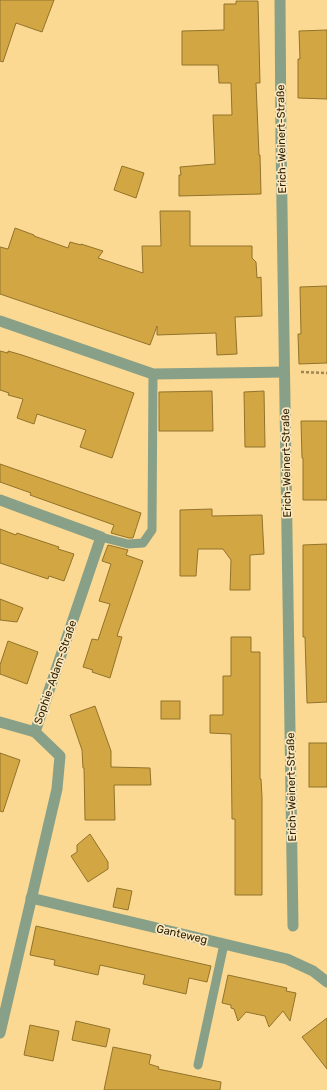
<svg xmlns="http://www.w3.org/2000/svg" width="327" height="1090" font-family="Rubik,sans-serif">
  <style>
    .building { fill: #d2a743; stroke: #92732b }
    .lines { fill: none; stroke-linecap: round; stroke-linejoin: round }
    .path { stroke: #9f8652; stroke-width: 2.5; stroke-dasharray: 3 2; stroke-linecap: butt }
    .service { stroke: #88a088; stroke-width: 9 }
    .minor { stroke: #88a088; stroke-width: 11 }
    .labels { text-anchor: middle; stroke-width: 3.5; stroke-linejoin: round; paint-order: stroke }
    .street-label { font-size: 11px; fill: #281c00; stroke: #fce8bf }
  </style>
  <rect width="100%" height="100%" fill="#fbd992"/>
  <g class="building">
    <path d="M0,0H54L42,32L16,23L3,62L0,61Z"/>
    <path d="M236,1H258L260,83H256L259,155H260L261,194L179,196V175H181L180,167L215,164L213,115H232L231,83H219L218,65H182V31L224,30V4H236Z"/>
    <path d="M327,30V99L298,98V59H300L299,31Z"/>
    <path d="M122,166L144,173L136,198L114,190Z"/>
    <path d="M160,211H190V246H252V258L256,262L257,278L261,277L262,316L235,317L237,354L217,355L216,333L157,335V326L150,345L0,294V247L8,249L15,228L34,235V236L68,248L70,242L81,245V244L103,251L98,258L143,273L142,246H161Z"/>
    <path d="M327,286V363L299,364L298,334H301L300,287Z"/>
    <path d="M0,351L8,353V351L22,355L134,393L112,458L80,447L86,430L37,414L34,424L17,418L23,399L8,395L9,393L0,390Z"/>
    <path d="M212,391L213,431H159V392Z"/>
    <path d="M264,391L265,447H245L244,392Z"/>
    <path d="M301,421H327V500H303V458H302Z"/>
    <path d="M0,464L141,513L133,538H129L111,533L114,525L30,495L31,493L0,482Z"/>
    <path d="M212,509V516L262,515L264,554L250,555V590H230L231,560L223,549H198L196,576H180V510Z"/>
    <path d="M0,529L16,535L17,533L59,547L58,549L74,554L64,581L49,576L48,579L0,563Z"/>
    <path d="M327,544V702L307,703L305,637H303V545Z"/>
    <path d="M108,545L128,550L126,555L143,561L117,636L122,637L110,678L92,672L93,670L83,667L92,639L98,640L110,604L99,601L111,564L102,561Z"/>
    <path d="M0,599L23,608L17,622L0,620Z"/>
    <path d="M231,637H251V652H260V779H261L262,797V895H235V819H232L231,734L210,733V715H223V676H231Z"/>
    <path d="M8,641L38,652L27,684L0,674V665Z"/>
    <rect x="161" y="701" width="19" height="18"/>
    <path d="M95,706L111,751V767L150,768L151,785H114L115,820H85L84,768H83L82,750L70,715Z"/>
    <rect x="309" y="743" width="18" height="44"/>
    <path d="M0,753L20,760L3,812L0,811Z"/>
    <path d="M90,834L108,862V869L88,882L71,856L77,852V845Z"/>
    <path d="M117,888L132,891L128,910L113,907Z"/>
    <path d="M36,926L211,966L207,982L189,978L186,994L143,984L145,975L100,965L98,975L54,965L55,960L30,955Z"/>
    <path d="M228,975L287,988L286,991L296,993L290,1021L283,1011L269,1027L265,1016L246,1012L238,1021L234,1009L231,1008V1005L222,1003Z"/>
    <path d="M327,1018V1069L302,1037Z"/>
    <path d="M76,1021L110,1029L106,1047L72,1040Z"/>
    <path d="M30,1025L59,1031L53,1061L24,1055Z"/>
    <path d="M113,1047L151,1055L149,1064L159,1067L158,1069L221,1082L220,1090H104Z"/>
  </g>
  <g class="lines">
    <path class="path" d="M301,372L327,373"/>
    <g class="service">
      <path d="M101,537L128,544L143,543L152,530L153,374"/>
      <path d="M198,1065L224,944"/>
    </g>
    <g class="minor">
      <path d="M280,0L281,142L293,926"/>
      <path d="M0,321L153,374L284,372"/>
      <path d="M0,500L101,537L35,732L60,756L57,789L0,1033"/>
      <path d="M0,722L35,732"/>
      <path d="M31,898L287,959L313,971L327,982"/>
    </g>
  </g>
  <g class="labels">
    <g class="street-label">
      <text transform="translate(281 139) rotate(-91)" y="4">Erich-Weinert-Straße</text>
      <text transform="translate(286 463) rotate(-91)" y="4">Erich-Weinert-Straße</text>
      <text transform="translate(55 672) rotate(-71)" y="4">Sophie-Adam-Straße</text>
      <text transform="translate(291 787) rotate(-91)" y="4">Erich-Weinert-Straße</text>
      <text transform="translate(182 934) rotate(13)" y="4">Ganteweg</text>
    </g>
  </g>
</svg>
